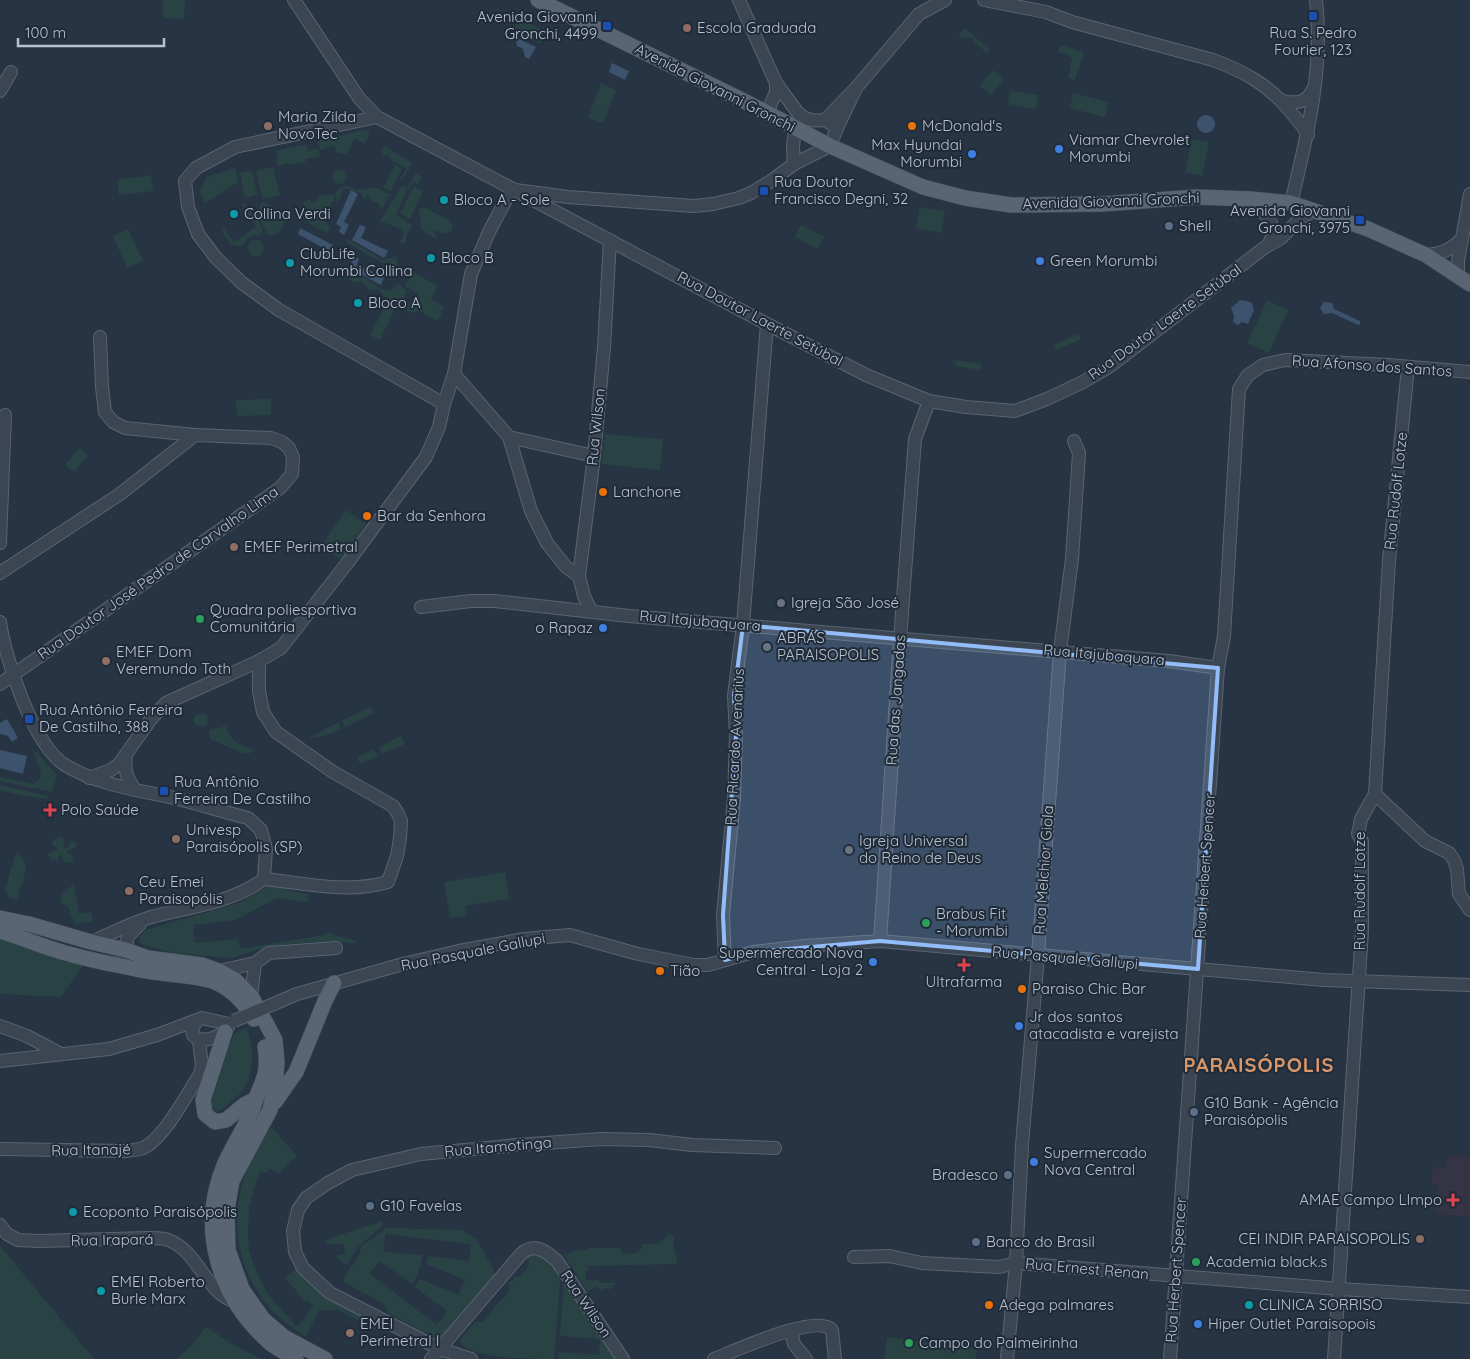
<svg xmlns="http://www.w3.org/2000/svg" width="1470" height="1359" font-family="Quicksand,sans-serif">
  <style>
    .medical { fill: #353444 }
    .green { fill: #294345; fill-rule: evenodd }
    .water { fill: #3d536d }
    .lines { fill: none; stroke-linecap: round; stroke-linejoin: round }
    .minor-casing { stroke: #5a6471; stroke-width: 14 }
    .major-casing { stroke: #454f5d; stroke-width: 16 }
    .minor { stroke: #3c4653; stroke-width: 12 }
    .major { stroke: #5a6573; stroke-width: 15 }
    .minor-bridge-casing { stroke: #5a6471; stroke-width: 14; stroke-linecap: butt }
    .minor-bridge { stroke: #3c4653; stroke-width: 12 }
    .marked { fill: #92bdf9; fill-opacity: 0.2; stroke: #92bdf9; stroke-width: 4; stroke-linejoin: round }
    .transit-dot { fill: #1a4fb4; stroke: #202b39; stroke-width: 2 }
    .education-dot { fill: #8d6e63; stroke: #202b39; stroke-width: 2 }
    .food-dot { fill: #e8710a; stroke: #202b39; stroke-width: 2 }
    .shop-dot { fill: #3f7fe0; stroke: #202b39; stroke-width: 2 }
    .culture-dot { fill: #0f9aa8; stroke: #202b39; stroke-width: 2 }
    .service-dot { fill: #5c6f8a; stroke: #202b39; stroke-width: 2 }
    .worship-dot { fill: #6b7280; stroke: #202b39; stroke-width: 2 }
    .leisure-dot { fill: #2e9e5b; stroke: #202b39; stroke-width: 2 }
    .health-dot { fill: #e0444e; stroke: #202b39; stroke-width: 2 }
    .labels { text-anchor: middle; stroke-width: 4; stroke-linejoin: round; paint-order: stroke }
    .poi-label { font-size: 15px; fill: #b9c1cd; stroke: #202b39; text-anchor: start }
    .street-label { font-size: 15px; fill: #b9c1cd; stroke: #202b39 }
    .district-label { font-size: 20px; font-weight: bold; letter-spacing: 1px; fill: #d89669; stroke: #202b39 }
  </style>
  <rect width="100%" height="100%" fill="#273444"/>
  <path class="medical" d="M1447,1156L1470,1157V1217L1435,1214L1438,1186L1431,1185L1433,1167L1446,1168Z"/>
  <g class="green">
    <path d="M163,0H185L184,19L163,18Z"/>
    <path d="M518,18L545,31L540,43L513,29Z"/>
    <path d="M965,28L990,50L987,54L977,43H974L972,37L961,38L958,36Z"/>
    <path d="M1060,45L1084,52L1075,80L1068,78L1072,59L1068,55L1058,52Z"/>
    <path d="M993,70L1004,79L991,95L980,86Z"/>
    <path d="M601,83L616,90L603,123L588,118Z"/>
    <path d="M1010,91L1038,95L1036,109L1008,104Z"/>
    <path d="M1073,93L1109,102L1105,117L1070,108Z"/>
    <path d="M363,130L370,132L365,144L355,138L346,154L336,152L334,146L320,150L318,141Z"/>
    <path d="M1192,139L1209,142L1202,176L1185,172Z"/>
    <path d="M306,144L308,151L318,149L320,156L305,159L306,162L290,165V163L278,166L276,151Z"/>
    <path d="M384,146L412,163L402,180L400,179L406,168L392,161L388,155H383L382,151Z"/>
    <path d="M395,165L402,169L391,191L383,188Z"/>
    <path d="M273,167L280,195L263,199L256,171Z"/>
    <path d="M235,168L238,182L204,204L200,191L206,177Z"/>
    <circle cx="339" cy="177" r="7"/>
    <path d="M252,171L257,195L245,198L240,173Z"/>
    <path d="M416,173L422,177L418,185L413,182L409,189L405,191V197L404,196L396,215L412,225L411,229L407,233L406,241L402,244L400,241C409,230 400,229 393,226C387,224 387,222 380,223L377,228H376L402,185L407,188Z"/>
    <path d="M151,175L153,191L119,195L117,180Z"/>
    <path d="M348,186C362,192 360,188 373,188C380,188 387,193 393,196H388L382,210L378,203L370,200L369,194L366,195L367,200L362,198L361,193C353,191 343,182 340,199L337,201L335,194L341,187Z"/>
    <path d="M414,186L423,191L410,219L400,214Z"/>
    <path d="M323,194L324,196L333,194L334,201L331,203L330,212L326,218L327,225L330,227L328,233L317,228L300,217V214L307,211L303,202L310,200L311,202L315,203L320,195Z"/>
    <path d="M263,202L288,215C283,224 280,238 268,235L257,214L261,203Z"/>
    <path d="M244,203C250,213 263,220 262,232L258,236C249,234 247,240 242,246L231,245L222,232L224,228L234,242L256,227L242,204Z"/>
    <path d="M424,207L449,220L452,224V230L445,234L436,230L434,234L437,236L435,239L420,228L421,220L418,212L421,208Z"/>
    <path d="M920,207L945,211L941,233L916,228Z"/>
    <path d="M801,225L824,237L818,249L795,237Z"/>
    <path d="M128,229L143,261L127,268L113,236Z"/>
    <path d="M348,239L383,260L397,256V267L411,275L386,262L384,264L346,242Z"/>
    <circle cx="256" cy="248" r="8"/>
    <path d="M337,269L348,274L349,273L366,279L382,290L383,289L391,291L398,284H401L402,288L408,291L405,293L404,298L401,306L384,296L378,289L369,290L365,284L361,282H354L335,272Z"/>
    <path d="M413,272L438,286L431,299L444,307L438,321L418,310L413,313L407,311V304L412,302L413,304L418,294L405,286Z"/>
    <path d="M1267,300L1288,310L1269,353L1247,343Z"/>
    <path d="M386,304L395,309L380,340L370,335Z"/>
    <path d="M1078,334L1081,339L1057,350L1054,345Z"/>
    <path d="M956,360L981,364V370L955,366Z"/>
    <path d="M271,399V415L237,416L236,400Z"/>
    <path d="M605,434L663,439L660,470L602,464Z"/>
    <path d="M79,448L88,455L74,472L65,465Z"/>
    <path d="M346,510L366,524L341,560L321,546Z"/>
    <path d="M371,707L374,713L345,727L342,720Z"/>
    <circle cx="201" cy="720" r="7"/>
    <path d="M338,722L341,729C330,734 322,738 311,737Z"/>
    <path d="M226,726L228,730L226,731L235,742L254,750L248,754L242,753L210,739L209,735L210,730Z"/>
    <path d="M401,736L405,744L382,754L379,747Z"/>
    <path d="M30,742L33,749L57,775L52,792L0,781V777L33,784L40,779L41,772Z"/>
    <path d="M374,749L378,756L360,764L357,757Z"/>
    <path d="M0,785L48,796L49,799L24,796L0,790Z"/>
    <path d="M61,837L65,840L63,845L64,848H68L72,840L77,844L76,847L66,852L73,857V860L70,863L64,862L62,855L59,856L58,860C54,861 50,860 48,855L49,852L58,850L57,848L53,846L52,842L56,838Z"/>
    <path d="M18,853L26,864V867L23,883L19,891V900L7,897L8,892L4,891L7,884L15,855H17Z"/>
    <path d="M505,872L509,899L466,906L467,916L450,918L444,882Z"/>
    <path d="M74,884L79,914L91,912L93,921L74,924L68,906L60,904L62,894Z"/>
    <path d="M272,886L309,895L308,902L277,898L235,920L193,925L195,943L237,939L241,949L325,935L326,932L359,942L353,943L334,941L311,942L271,946L231,958L173,953L142,944L139,940L140,936L146,930L239,903C249,899 263,887 272,886Z"/>
    <path d="M0,932L84,964L61,997L0,994Z"/>
    <path d="M247,1027L253,1055L250,1076L243,1091L224,1108L217,1112L210,1108L211,1104L228,1048L235,1033Z"/>
    <path d="M271,1127L297,1156L279,1173L269,1169L267,1173L260,1171L250,1201H252L251,1205H249L248,1234L249,1250L254,1266L267,1293L296,1326L303,1321L313,1306L307,1300L305,1302L285,1277L297,1268C316,1296 349,1309 378,1325L376,1330L338,1310H319L306,1336C252,1308 227,1247 241,1189C246,1167 259,1145 271,1127Z"/>
    <path d="M382,1221L383,1225L358,1247L346,1265L336,1256L345,1254L343,1243L329,1245L325,1240Z"/>
    <path d="M387,1228L462,1230L476,1239L494,1270V1275L442,1338L437,1339L392,1315L388,1312L383,1303L343,1282L347,1272L359,1255L362,1246ZM386,1234L471,1244L469,1261L428,1256L426,1264L465,1280L458,1295L420,1279L415,1287L447,1311L437,1325L369,1273L380,1261L412,1284L418,1274L423,1255L386,1252L383,1250Z"/>
    <path d="M669,1233L674,1237C672,1250 677,1252 677,1264L588,1266V1271H585L586,1280H599L600,1283H616L609,1290L607,1288L601,1291L597,1286L588,1292L564,1255L579,1250H588L589,1248H620L623,1253C634,1255 640,1254 643,1244H659Z"/>
    <path d="M0,1246L94,1359H0Z"/>
    <path d="M533,1251L561,1269L554,1359C532,1359 469,1359 460,1342L461,1338L475,1322H482L509,1291V1282L514,1281V1277L521,1276L529,1266V1261L524,1258Z"/>
    <path d="M564,1282L619,1359H558L559,1352L599,1355L600,1339L560,1336Z"/>
    <path d="M206,1327L232,1344L261,1359H177L192,1345Z"/>
    <path d="M887,1337L977,1350L975,1359H884Z"/>
  </g>
  <g class="water">
    <path d="M517,38L536,47L529,59L525,57L523,49L517,46L516,41Z"/>
    <path d="M612,63L629,71L625,80L609,72Z"/>
    <circle cx="1206" cy="124" r="9"/>
    <path d="M351,190L358,194L344,222L349,225L344,235L339,232L341,227L336,224Z"/>
    <path d="M360,225L366,227L361,238L388,251L384,258L352,240Z"/>
    <path d="M300,228L333,245L330,251L335,254L332,259L322,254L325,249L298,234Z"/>
    <path d="M349,254L359,259L357,265L384,277L381,285L349,268L352,262L346,259Z"/>
    <path d="M1240,300L1247,301L1252,303L1254,310L1248,324L1242,322L1238,325L1233,322L1234,316L1231,308Z"/>
    <path d="M1324,302L1332,303L1334,309L1360,321V324L1358,325L1332,313L1324,314L1320,308Z"/>
    <path d="M7,719L18,738L12,742L8,736L0,734V723Z"/>
    <path d="M0,750L27,756L23,774L0,768Z"/>
  </g>
  <g class="lines">
    <g class="minor-casing">
      <g id="minor">
        <path d="M294,0L359,98L377,117L767,324L866,375L929,401L966,407L1015,411L1047,399L1081,383L1109,367L1264,248L1281,238L1302,217L1314,211"/>
        <path d="M739,0L776,83L798,113C807,121 813,121 825,120L837,128"/>
        <path d="M984,0L1046,12L1072,22L1213,60C1243,71 1269,85 1289,110C1296,119 1303,125 1308,135"/>
        <path d="M0,91L11,72"/>
        <path d="M1283,101C1296,104 1307,103 1313,89"/>
        <path d="M767,113L776,92V83"/>
        <path d="M377,117L235,147L196,168L185,181L188,207L198,234L216,258L242,283L279,310L444,404"/>
        <path d="M825,120L856,88L919,14L945,0"/>
        <path d="M794,164L793,147L795,128"/>
        <path d="M1250,199C1263,212 1283,226 1267,246"/>
        <path d="M1291,203C1307,137 1324,69 1316,0"/>
        <path d="M1426,255C1441,254 1450,250 1461,240"/>
        <path d="M1458,275V261L1470,194"/>
        <path d="M454,374L509,437L531,511L547,543L566,567L579,576"/>
        <path d="M509,437L594,456"/>
        <path d="M0,543L5,415"/>
        <path d="M0,573L120,494L195,435"/>
        <path d="M421,607L471,601H494L629,616L1169,661L1218,668"/>
        <path d="M591,611L584,596L579,576L594,456L604,347L610,240"/>
        <path d="M0,622C5,658 33,745 65,765C98,785 138,790 174,798C199,804 223,812 248,818L261,830L266,849L264,879C232,903 189,907 151,917C131,923 110,934 91,942"/>
        <path d="M259,661V691L263,712L276,732L333,772L393,806L397,812L401,821L400,838L397,856L388,882C348,894 304,883 264,879"/>
        <path d="M0,684L280,488L292,474L293,457L289,448L282,442L271,438L195,435L125,428L113,422L105,412L102,387L100,337"/>
        <path d="M126,755C124,771 126,776 135,790"/>
        <path d="M89,778L111,770L119,764L151,719L166,703L259,661L281,648L348,562L426,457L439,427L444,404L454,374L471,274L489,232L510,192L515,190L568,197L694,206L713,204L739,198L751,193L771,181L794,164L830,146L837,128L856,88"/>
        <path d="M1375,794L1425,841L1449,853L1454,860L1457,869L1459,894L1470,910"/>
        <path d="M880,941L900,639L915,439L929,401"/>
        <path d="M725,960L723,915L734,798L736,735L734,696L743,625L767,324"/>
        <path d="M122,966L128,936L140,924"/>
        <path d="M219,971L255,963L269,953L336,948"/>
        <path d="M297,994L403,964L459,951L524,939L570,935L638,954L694,965H708L753,952L804,946L880,941L1324,980L1470,985"/>
        <path d="M251,996L255,963"/>
        <path d="M196,1022C181,1045 217,1044 228,1027"/>
        <path d="M0,1026L27,1036L61,1054"/>
        <path d="M0,1061L109,1049L157,1035L202,1018L229,1024"/>
        <path d="M0,1149L126,1151C132,1150 140,1150 145,1147C166,1135 187,1094 200,1074L202,1066L199,1040"/>
        <path d="M0,1225L7,1234L18,1240L39,1241L149,1238C154,1238 160,1238 165,1239C197,1247 206,1294 234,1301"/>
        <path d="M854,1257L889,1256L922,1263L999,1267L1016,1263L1340,1289L1470,1297"/>
        <path d="M791,1330L794,1344L806,1359"/>
        <path d="M431,1359L521,1254C534,1242 546,1251 557,1261L623,1359"/>
        <path d="M471,1359L440,1349L330,1293L303,1268L295,1252L293,1231L298,1210L306,1198L328,1183L352,1170L421,1154L517,1145L601,1139L649,1140L692,1145L775,1148"/>
        <path d="M714,1359C735,1351 816,1313 832,1330L835,1359"/>
        <path d="M1007,1359L1016,1263L1022,1145L1038,956L1060,651L1072,559L1079,453L1074,441"/>
        <path d="M1170,1359L1218,668L1224,636L1239,389L1248,375L1263,365L1285,360L1388,365L1470,372"/>
        <path d="M1334,1359L1362,931V841L1358,834L1361,819L1375,794L1389,560L1408,367"/>
      </g>
    </g>
    <g class="major-casing">
      <g id="major">
        <path d="M538,0L748,103L830,146L923,187L965,198L1011,205L1103,204L1196,197L1250,199L1291,203L1368,229L1426,255L1470,284"/>
        <path d="M0,918L29,924L91,942L126,950L148,958L202,965L219,971L235,980L251,996L266,1023L275,1040L277,1063L275,1085L270,1110L232,1181L227,1210L228,1250L242,1289L263,1319L284,1337L325,1359"/>
        <path d="M0,931C24,938 48,949 73,955C94,961 118,965 140,970C163,975 190,974 212,981C230,987 245,1003 254,1019"/>
        <path d="M225,1032L203,1100L205,1114L215,1122L226,1120L244,1105L256,1099"/>
        <path d="M265,1047C269,1069 264,1079 256,1098C254,1103 254,1108 251,1113C243,1130 233,1146 225,1163C197,1228 218,1297 270,1343C278,1349 288,1354 296,1359"/>
        <path d="M275,1102L296,1072L325,1001L334,983"/>
      </g>
    </g>
    <use href="#minor" class="minor"/>
    <use href="#major" class="major"/>
    <g class="minor-bridge-casing">
      <path id="minor-bridge" d="M234,1021L297,994"/>
    </g>
    <use href="#minor-bridge" class="minor-bridge"/>
  </g>
  <path class="marked" d="M743,625L1218,668L1198,969L880,941L753,952L725,960L723,915L736,735L734,696Z"/>
  <g class="transit-dot">
    <rect x="1308" y="11" width="10" height="10" rx="2.5"/>
    <rect x="602" y="21" width="10" height="10" rx="2.5"/>
    <rect x="759" y="186" width="10" height="10" rx="2.5"/>
    <rect x="1355" y="215" width="10" height="10" rx="2.5"/>
    <rect x="24" y="714" width="10" height="10" rx="2.5"/>
    <rect x="159" y="786" width="10" height="10" rx="2.5"/>
  </g>
  <g class="education-dot">
    <circle cx="687" cy="28" r="5"/>
    <circle cx="268" cy="126" r="5"/>
    <circle cx="234" cy="547" r="5"/>
    <circle cx="106" cy="661" r="5"/>
    <circle cx="176" cy="839" r="5"/>
    <circle cx="129" cy="891" r="5"/>
    <circle cx="1420" cy="1239" r="5"/>
    <circle cx="350" cy="1333" r="5"/>
  </g>
  <g class="food-dot">
    <circle cx="912" cy="126" r="5"/>
    <circle cx="603" cy="492" r="5"/>
    <circle cx="367" cy="516" r="5"/>
    <circle cx="660" cy="971" r="5"/>
    <circle cx="1022" cy="989" r="5"/>
    <circle cx="989" cy="1305" r="5"/>
  </g>
  <g class="shop-dot">
    <circle cx="1059" cy="149" r="5"/>
    <circle cx="972" cy="154" r="5"/>
    <circle cx="1040" cy="261" r="5"/>
    <circle cx="603" cy="628" r="5"/>
    <circle cx="873" cy="962" r="5"/>
    <circle cx="1019" cy="1026" r="5"/>
    <circle cx="1034" cy="1162" r="5"/>
    <circle cx="1198" cy="1324" r="5"/>
  </g>
  <g class="culture-dot">
    <circle cx="444" cy="200" r="5"/>
    <circle cx="234" cy="214" r="5"/>
    <circle cx="431" cy="258" r="5"/>
    <circle cx="290" cy="263" r="5"/>
    <circle cx="358" cy="303" r="5"/>
    <circle cx="73" cy="1212" r="5"/>
    <circle cx="101" cy="1291" r="5"/>
    <circle cx="1249" cy="1305" r="5"/>
  </g>
  <g class="service-dot">
    <circle cx="1169" cy="226" r="5"/>
    <circle cx="1194" cy="1112" r="5"/>
    <circle cx="1008" cy="1175" r="5"/>
    <circle cx="370" cy="1206" r="5"/>
    <circle cx="976" cy="1242" r="5"/>
  </g>
  <g class="worship-dot">
    <circle cx="781" cy="603" r="5"/>
    <circle cx="767" cy="647" r="5"/>
    <circle cx="849" cy="850" r="5"/>
  </g>
  <g class="leisure-dot">
    <circle cx="200" cy="619" r="5"/>
    <circle cx="926" cy="923" r="5"/>
    <circle cx="1196" cy="1262" r="5"/>
    <circle cx="909" cy="1343" r="5"/>
  </g>
  <g class="health-dot">
    <path d="M47.5 802.5h5v5h5v5h-5v5h-5v-5h-5v-5h5z"/>
    <path d="M961.5 957.5h5v5h5v5h-5v5h-5v-5h-5v-5h5z"/>
    <path d="M1450.5 1192.5h5v5h5v5h-5v5h-5v-5h-5v-5h5z"/>
  </g>
  <g class="labels">
    <g class="poi-label">
      <text x="597" y="22" text-anchor="end">Avenida Giovanni<tspan x="597" dy="17">Gronchi, 4499</tspan></text>
      <text x="697" y="33">Escola Graduada</text>
      <text x="1313" y="38" text-anchor="middle">Rua S. Pedro<tspan x="1313" dy="17">Fourier, 123</tspan></text>
      <text x="278" y="122">Maria Zilda<tspan x="278" dy="17">NovoTec</tspan></text>
      <text x="922" y="131">McDonald's</text>
      <text x="1069" y="145">Viamar Chevrolet<tspan x="1069" dy="17">Morumbi</tspan></text>
      <text x="962" y="150" text-anchor="end">Max Hyundai<tspan x="962" dy="17">Morumbi</tspan></text>
      <text x="774" y="187">Rua Doutor<tspan x="774" dy="17">Francisco Degni, 32</tspan></text>
      <text x="454" y="205">Bloco A - Sole</text>
      <text x="1350" y="216" text-anchor="end">Avenida Giovanni<tspan x="1350" dy="17">Gronchi, 3975</tspan></text>
      <text x="244" y="219">Collina Verdi</text>
      <text x="1179" y="231">Shell</text>
      <text x="300" y="259">ClubLife<tspan x="300" dy="17">Morumbi Collina</tspan></text>
      <text x="441" y="263">Bloco B</text>
      <text x="1050" y="266">Green Morumbi</text>
      <text x="368" y="308">Bloco A</text>
      <text x="613" y="497">Lanchone</text>
      <text x="377" y="521">Bar da Senhora</text>
      <text x="244" y="552">EMEF Perimetral</text>
      <text x="791" y="608">Igreja São José</text>
      <text x="210" y="615">Quadra poliesportiva<tspan x="210" dy="17">Comunitária</tspan></text>
      <text x="593" y="633" text-anchor="end">o Rapaz</text>
      <text x="777" y="643">ABRÁS<tspan x="777" dy="17">PARAISOPOLIS</tspan></text>
      <text x="116" y="657">EMEF Dom<tspan x="116" dy="17">Veremundo Toth</tspan></text>
      <text x="39" y="715">Rua Antônio Ferreira<tspan x="39" dy="17">De Castilho, 388</tspan></text>
      <text x="174" y="787">Rua Antônio<tspan x="174" dy="17">Ferreira De Castilho</tspan></text>
      <text x="61" y="815">Polo Saúde</text>
      <text x="186" y="835">Univesp<tspan x="186" dy="17">Paraisópolis (SP)</tspan></text>
      <text x="859" y="846">Igreja Universal<tspan x="859" dy="17">do Reino de Deus</tspan></text>
      <text x="139" y="887">Ceu Emei<tspan x="139" dy="17">Paraisopólis</tspan></text>
      <text x="936" y="919">Brabus Fit<tspan x="936" dy="17">- Morumbi</tspan></text>
      <text x="863" y="958" text-anchor="end">Supermercado Nova<tspan x="863" dy="17">Central - Loja 2</tspan></text>
      <text x="670" y="976">Tião</text>
      <text x="964" y="987" text-anchor="middle">Ultrafarma</text>
      <text x="1032" y="994">Paraiso Chic Bar</text>
      <text x="1029" y="1022">Jr dos santos<tspan x="1029" dy="17">atacadista e varejista</tspan></text>
      <text x="1204" y="1108">G10 Bank - Agência<tspan x="1204" dy="17">Paraisópolis</tspan></text>
      <text x="1044" y="1158">Supermercado<tspan x="1044" dy="17">Nova Central</tspan></text>
      <text x="998" y="1180" text-anchor="end">Bradesco</text>
      <text x="1442" y="1205" text-anchor="end">AMAE Campo LImpo</text>
      <text x="380" y="1211">G10 Favelas</text>
      <text x="83" y="1217">Ecoponto Paraisópolis</text>
      <text x="1410" y="1244" text-anchor="end">CEI INDIR PARAISOPOLIS</text>
      <text x="986" y="1247">Banco do Brasil</text>
      <text x="1206" y="1267">Academia black.s</text>
      <text x="111" y="1287">EMEI Roberto<tspan x="111" dy="17">Burle Marx</tspan></text>
      <text x="999" y="1310">Adega palmares</text>
      <text x="1259" y="1310">CLINICA SORRISO</text>
      <text x="360" y="1329">EMEI<tspan x="360" dy="17">Perimetral I</tspan></text>
      <text x="1208" y="1329">Hiper Outlet Paraisopois</text>
      <text x="919" y="1348">Campo do Palmeirinha</text>
    </g>
    <g class="street-label">
      <text transform="translate(715 88) rotate(27)" y="5">Avenida Giovanni Gronchi</text>
      <text transform="translate(1111 201) rotate(-2)" y="5">Avenida Giovanni Gronchi</text>
      <text transform="translate(760 319) rotate(28)" y="5">Rua Doutor Laerte Setúbal</text>
      <text transform="translate(1165 322) rotate(-36)" y="5">Rua Doutor Laerte Setúbal</text>
      <text transform="translate(1372 366) rotate(4)" y="5">Rua Afonso dos Santos</text>
      <text transform="translate(596 427) rotate(-84)" y="5">Rua Wilson</text>
      <text transform="translate(1396 491) rotate(-84)" y="5">Rua Rudolf Lotze</text>
      <text transform="translate(158 573) rotate(-35)" y="5">Rua Doutor José Pedro de Carvalho Lima</text>
      <text transform="translate(700 621) rotate(5)" y="5">Rua Itajubaquara</text>
      <text transform="translate(1104 655) rotate(5)" y="5">Rua Itajubaquara</text>
      <text transform="translate(896 700) rotate(-86)" y="5">Rua das Jangadas</text>
      <text transform="translate(735 747) rotate(-87)" y="5">Rua Ricardo Avenarius</text>
      <text transform="translate(1205 866) rotate(-86)" y="5">Rua Herbert Spencer</text>
      <text transform="translate(1044 870) rotate(-86)" y="5">Rua Melchior Giola</text>
      <text transform="translate(1360 891) rotate(-90)" y="5">Rua Rudolf Lotze</text>
      <text transform="translate(473 952) rotate(-11)" y="5">Rua Pasquale Gallupi</text>
      <text transform="translate(1065 958) rotate(5)" y="5">Rua Pasquale Gallupi</text>
      <text transform="translate(498 1147) rotate(-5)" y="5">Rua Itamotinga</text>
      <text transform="translate(91 1150) rotate(-1)" y="5">Rua Itanajé</text>
      <text transform="translate(112 1240) rotate(-1)" y="5">Rua Irapará</text>
      <text transform="translate(1087 1269) rotate(5)" y="5">Rua Ernest Renan</text>
      <text transform="translate(1176 1270) rotate(-86)" y="5">Rua Herbert Spencer</text>
      <text transform="translate(586 1304) rotate(56)" y="5">Rua Wilson</text>
    </g>
    <g class="district-label">
      <text x="1259" y="1072">PARAISÓPOLIS</text>
    </g>
  </g>
  <path d="M18 38v8h146v-8" fill="none" stroke="#b9c1cd" stroke-width="2.5"/>
  <text x="25" y="38" font-size="15" fill="#b9c1cd" stroke="#202b39" stroke-width="4" paint-order="stroke">100 m</text>
</svg>
